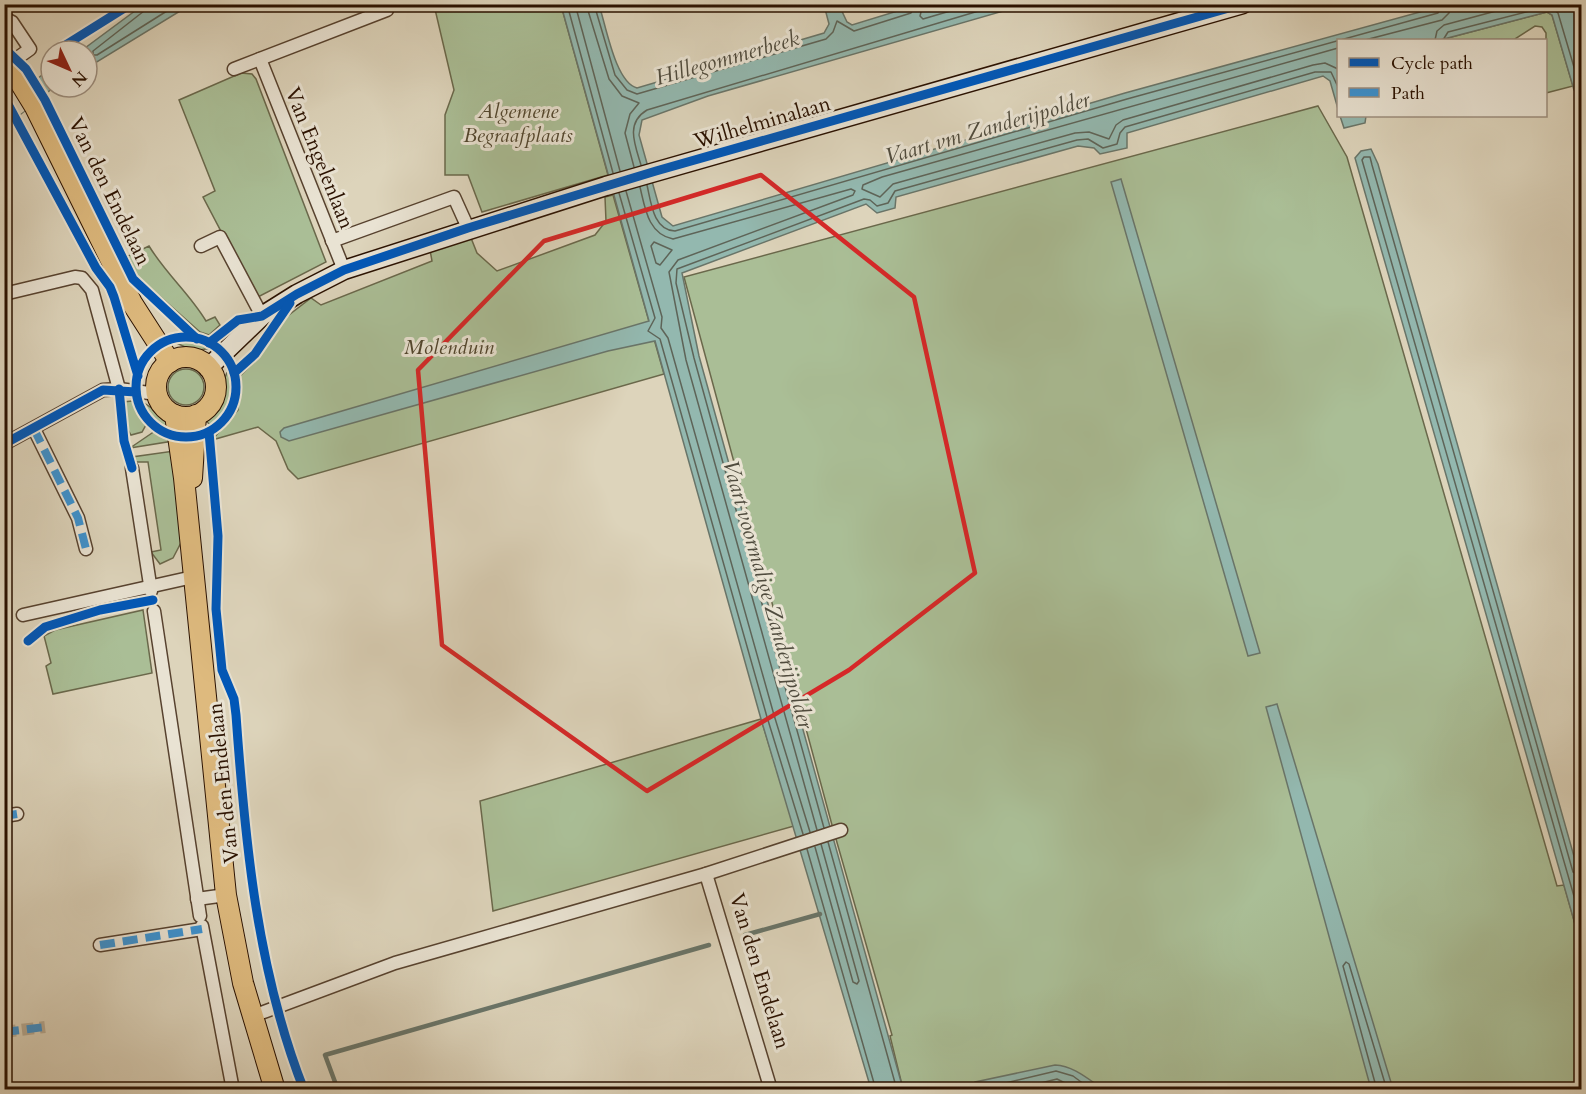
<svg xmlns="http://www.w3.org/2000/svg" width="1586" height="1094" font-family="Cardo,serif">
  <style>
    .green { fill: #aabe96; stroke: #6a684b; stroke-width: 1.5 }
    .water { fill: #93b8af; stroke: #697569; stroke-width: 1.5 }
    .pier { fill: #ddd4bb }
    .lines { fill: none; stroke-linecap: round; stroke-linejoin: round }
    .shore { stroke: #5e6458; stroke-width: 1.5 }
    .stream { stroke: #697569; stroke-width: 4.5 }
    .street-tunnel { stroke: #b9ad96; stroke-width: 12; stroke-dasharray: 12 6; stroke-linecap: butt }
    .street-casing { stroke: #57422f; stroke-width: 15 }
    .secondary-casing { stroke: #2a1100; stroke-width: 21 }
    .primary-casing { stroke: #2a1100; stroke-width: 22 }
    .street { stroke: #e9e3d3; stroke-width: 12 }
    .secondary { stroke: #e9e3d3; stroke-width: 18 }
    .primary { stroke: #deba7e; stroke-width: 20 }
    .quiet { stroke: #3c92d0; stroke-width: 8; stroke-dasharray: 15 8; stroke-linecap: butt }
    .cycleway-casing { stroke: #e9e3d3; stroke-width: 13 }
    .cycleway { stroke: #0057b8; stroke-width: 9 }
    .marked { fill: none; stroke: #d62828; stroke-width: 4.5; stroke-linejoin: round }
    .labels { text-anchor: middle; stroke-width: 6; stroke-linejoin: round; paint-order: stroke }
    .park-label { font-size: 21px; font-style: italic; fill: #50452d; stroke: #e9e3d3 }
    .street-label { font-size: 21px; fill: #2a1100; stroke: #e9e3d3 }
    .water-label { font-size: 22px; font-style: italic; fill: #4f4b3d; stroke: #e9e3d3 }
  </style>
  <rect width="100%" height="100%" fill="#ddd4bb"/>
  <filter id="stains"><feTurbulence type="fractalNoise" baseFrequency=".00333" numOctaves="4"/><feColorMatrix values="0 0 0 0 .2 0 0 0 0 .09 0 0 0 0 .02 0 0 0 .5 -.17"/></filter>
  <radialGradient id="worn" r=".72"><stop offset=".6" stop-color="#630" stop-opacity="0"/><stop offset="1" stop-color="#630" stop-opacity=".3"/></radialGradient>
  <g class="green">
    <path d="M434,5H561L608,175L482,212L468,175H445V115L454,90Z"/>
    <path d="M1547,12L1552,15L1573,86L1546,93V33L1542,27L1535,26L1515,39L1440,40Z"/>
    <path d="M241,73L252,74L256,79L326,262L256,298L203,197L215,191L179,100Z"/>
    <path d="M1318,106L1347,157L1557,886L1564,885L1581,945V1089H903L890,1036L892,1035L832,825L684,277Z"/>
    <path d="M613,195L664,374L298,479L288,469L276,441L258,427L212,440L238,410L240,376L257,359L285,318L311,298L321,305L432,261L430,250L471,238L477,253L497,271L595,235L606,221L605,197Z"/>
    <path d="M149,246C166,274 190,294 206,321L215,317L220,325L209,335L200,332L137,276L128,256Z"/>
    <path d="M182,340L199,341L211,348L194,351L174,342Z"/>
    <circle cx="186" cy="387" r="18"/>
    <path d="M230,369C238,390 231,415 212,426L207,422C208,413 217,409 220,401C225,390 221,378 230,369Z"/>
    <path d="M132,401L147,423L142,432L131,435L127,428L123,402Z"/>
    <path d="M143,402L164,417L170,432L151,419Z"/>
    <path d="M155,431L173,438V441L130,448Z"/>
    <path d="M174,451L186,533L173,558L160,564L151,552L161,550L148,462H132V457Z"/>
    <path d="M143,610L152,673L53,694L46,666L51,663L44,636L55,630Z"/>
    <path d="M761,719L794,826L493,911L480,801Z"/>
  </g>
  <g class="water">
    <path d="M1449,4L1573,5L1581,36V92L1574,90L1552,15L1547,12L1440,40H1338V109L1330,81L1323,76L1127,133V148L1100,154L1094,148L1078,146L896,197L895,208L877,213L866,204L682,273L699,356L903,1089H871L761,719L655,341L608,351L289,441L281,437L280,432L284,428L649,321L561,5H599C606,25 615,82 637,88L824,33L829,24L824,5H839L847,22L852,25L917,5H1024L708,96L642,120L639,135L662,217L673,226L1125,93Z"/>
    <path d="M143,5H190L87,68V51H81Z"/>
    <path d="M51,68V87H54L5,127V104Z"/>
    <path d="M1340,116H1366L1365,123L1344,128Z"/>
    <path d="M1371,149L1378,164L1581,881V945L1355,158L1361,151Z"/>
    <path d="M1121,179L1260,653L1248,656L1111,182Z"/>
    <path d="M1277,704L1393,1089H1371L1266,707Z"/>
    <path d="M1055,1065C1074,1066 1088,1079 1103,1089H967L975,1082Z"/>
  </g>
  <path class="pier" d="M37,74L49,93L12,120L5,107L4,101Z"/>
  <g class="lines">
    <g class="shore">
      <path d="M146,4L144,11L93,51V55H97L178,4"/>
      <path d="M567,4L613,173"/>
      <path d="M575,4L620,171"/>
      <path d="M586,4L609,79L622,96L639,103L630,114L625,133L634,167"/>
      <path d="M594,4L615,75L627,90L637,94L826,39L833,32L837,21L854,31L911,13L916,4"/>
      <path d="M923,4L920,16L923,19L974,4"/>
      <path d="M1365,40L1442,20L1449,13L1451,4"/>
      <path d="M1435,40L1437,31L1444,25L1522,4"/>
      <path d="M1443,40L1448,32L1549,6L1558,13L1579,84L1582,86"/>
      <path d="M1338,48L882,177L863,185L862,189L880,197L893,184L1075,133L1089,132L1109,139L1116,125L1123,120L1313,65L1325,63L1338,69"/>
      <path d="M641,165C635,145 625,123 647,110L1002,4"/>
      <path d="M647,185C651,202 653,230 675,231L1127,99L1438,13L1443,4"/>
      <path d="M640,187C645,208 648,234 673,239L851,189L855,191L853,195L678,260L669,272L686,360L817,830"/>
      <path d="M626,191L662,317L661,328L668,338L774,715L810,832"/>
      <path d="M619,193L655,318L648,331L660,339L767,717L803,834"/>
      <path d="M654,242L672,250L660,265L656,263L651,246Z"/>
      <path d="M824,828L694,358L676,283L677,269L864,199L870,200L877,206L888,203L895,191L1077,140L1088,139L1103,148L1117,144L1120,133L1125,127L1315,72H1331L1338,87"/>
      <path d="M828,842L897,1090"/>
      <path d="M815,847L853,982L857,984L859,981L821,844"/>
      <path d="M807,849L876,1090"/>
      <path d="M1582,877L1573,872L1372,165L1370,157H1364L1362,160L1582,924"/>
      <path d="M976,1090L1056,1071L1073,1076L1092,1090"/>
      <path d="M1012,1090L1057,1079L1079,1090"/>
      <path d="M1377,1090L1343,966L1346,962L1349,964L1387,1090"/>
    </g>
    <g class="stream">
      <path d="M745,935L820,914"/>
      <path d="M338,1090L325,1055L709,945"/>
    </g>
    <path class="street-tunnel" d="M4,1032L45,1027"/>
    <g class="street-casing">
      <g id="street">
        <path d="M4,18L12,22L30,49L16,59L5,73"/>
        <path d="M260,59L344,270"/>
        <path d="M234,69L387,10"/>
        <path d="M332,241L454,197L468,228"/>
        <path d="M201,246L220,237L262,316"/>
        <path d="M4,294L75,277L82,278L92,290L119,389"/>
        <path d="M34,429L78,518L86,549"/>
        <path d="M4,444L103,390L119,389L157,394"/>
        <path d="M132,468L151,591"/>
        <path d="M154,611L200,916"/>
        <path d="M23,615L193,577"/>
        <path d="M4,816L17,814"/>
        <path d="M706,874L771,1090"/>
        <path d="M197,899L226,895"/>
        <path d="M202,926L233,1090"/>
        <path d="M100,945L202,929"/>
        <path d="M261,1013L395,963L706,874L841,830"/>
      </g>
    </g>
    <g class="secondary-casing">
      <path id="secondary" d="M208,368L262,316L297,294L344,270L606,186L1243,4"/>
    </g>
    <g class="primary-casing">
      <g id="primary">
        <path d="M4,66L16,76L35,107L132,303L170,362"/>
        <circle cx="186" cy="387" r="30"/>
        <path d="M175,415L184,478L226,895L243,983L275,1090"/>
        <path d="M192,478L196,415"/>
      </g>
    </g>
    <use href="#street" class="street"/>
    <use href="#secondary" class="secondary"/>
    <use href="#primary" class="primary"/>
    <g class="quiet">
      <path d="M34,429L78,518L86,549"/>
      <path d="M4,816L17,814"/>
      <path d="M100,945L202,929"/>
      <path d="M4,1032L45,1027"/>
    </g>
    <g class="cycleway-casing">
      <g id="cycleway">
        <path d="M4,48L26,69L45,100L133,279L197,339"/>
        <path d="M56,51L131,4"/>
        <path d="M4,97L96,268L110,287L114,297L138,376"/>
        <circle cx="186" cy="387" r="50"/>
        <path d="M209,343L238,320L262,316L297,294L344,270L468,228L656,171L1243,4"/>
        <path d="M234,373L255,354L290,303"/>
        <path d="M119,389L124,441L132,468"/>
        <path d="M209,432L218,536L216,609L222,670L234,699L236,715C245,841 257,971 304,1090"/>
        <path d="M4,444L103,390L136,392"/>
        <path d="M28,641L45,627L100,610L153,600"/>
      </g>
    </g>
    <use href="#cycleway" class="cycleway"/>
  </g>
  <path class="marked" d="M761,175L914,297L975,573L849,670L647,791L442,645L418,370L544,241Z"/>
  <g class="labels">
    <g class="park-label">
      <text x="518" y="118">Algemene<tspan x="518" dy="24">Begraafplaats</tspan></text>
      <text x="449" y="354">Molenduin</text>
    </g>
    <g class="street-label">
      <text transform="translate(762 122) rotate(-16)" y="7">Wilhelminalaan</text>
      <text transform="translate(320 158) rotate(68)" y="7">Van Engelenlaan</text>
      <text transform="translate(110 191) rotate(64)" y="7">Van den Endelaan</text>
      <text transform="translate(223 783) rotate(-96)" y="7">Van den Endelaan</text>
      <text transform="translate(760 971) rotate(73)" y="7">Van den Endelaan</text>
    </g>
    <g class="water-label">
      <text transform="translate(727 57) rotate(-16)" y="8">Hillegommerbeek</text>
      <text transform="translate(987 127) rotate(-16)" y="8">Vaart vm Zanderijpolder</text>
      <text transform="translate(769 594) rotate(74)" y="8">Vaart voormalige Zanderijpolder</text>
    </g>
  </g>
  <rect width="1586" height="1094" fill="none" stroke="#ddd4bb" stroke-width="24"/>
  <rect x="6" y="6" width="1574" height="1082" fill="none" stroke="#2a1100" stroke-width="3"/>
  <rect x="12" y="12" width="1562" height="1070" fill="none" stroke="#2a1100" stroke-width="1.5"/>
  <rect x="1337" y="39" width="210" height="78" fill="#e9e3d3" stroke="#9d8f7f" stroke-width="1.5"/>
  <rect x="1349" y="58" width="30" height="9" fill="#0057b8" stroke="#9d8f7f" stroke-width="1.5"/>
  <text x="1391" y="69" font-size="18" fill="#2a1100">Cycle path</text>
  <rect x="1349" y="88" width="30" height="9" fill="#3c92d0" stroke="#9d8f7f" stroke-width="1.5"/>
  <text x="1391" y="99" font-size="18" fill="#2a1100">Path</text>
  <g transform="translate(69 69) rotate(134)"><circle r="28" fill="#e9e3d3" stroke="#9d8f7f" stroke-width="1.5"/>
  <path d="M0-4.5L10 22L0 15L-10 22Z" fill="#8f2418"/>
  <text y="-9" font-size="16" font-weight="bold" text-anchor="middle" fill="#2a1100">N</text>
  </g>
  <rect width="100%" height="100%" filter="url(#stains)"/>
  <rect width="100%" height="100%" fill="url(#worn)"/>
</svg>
